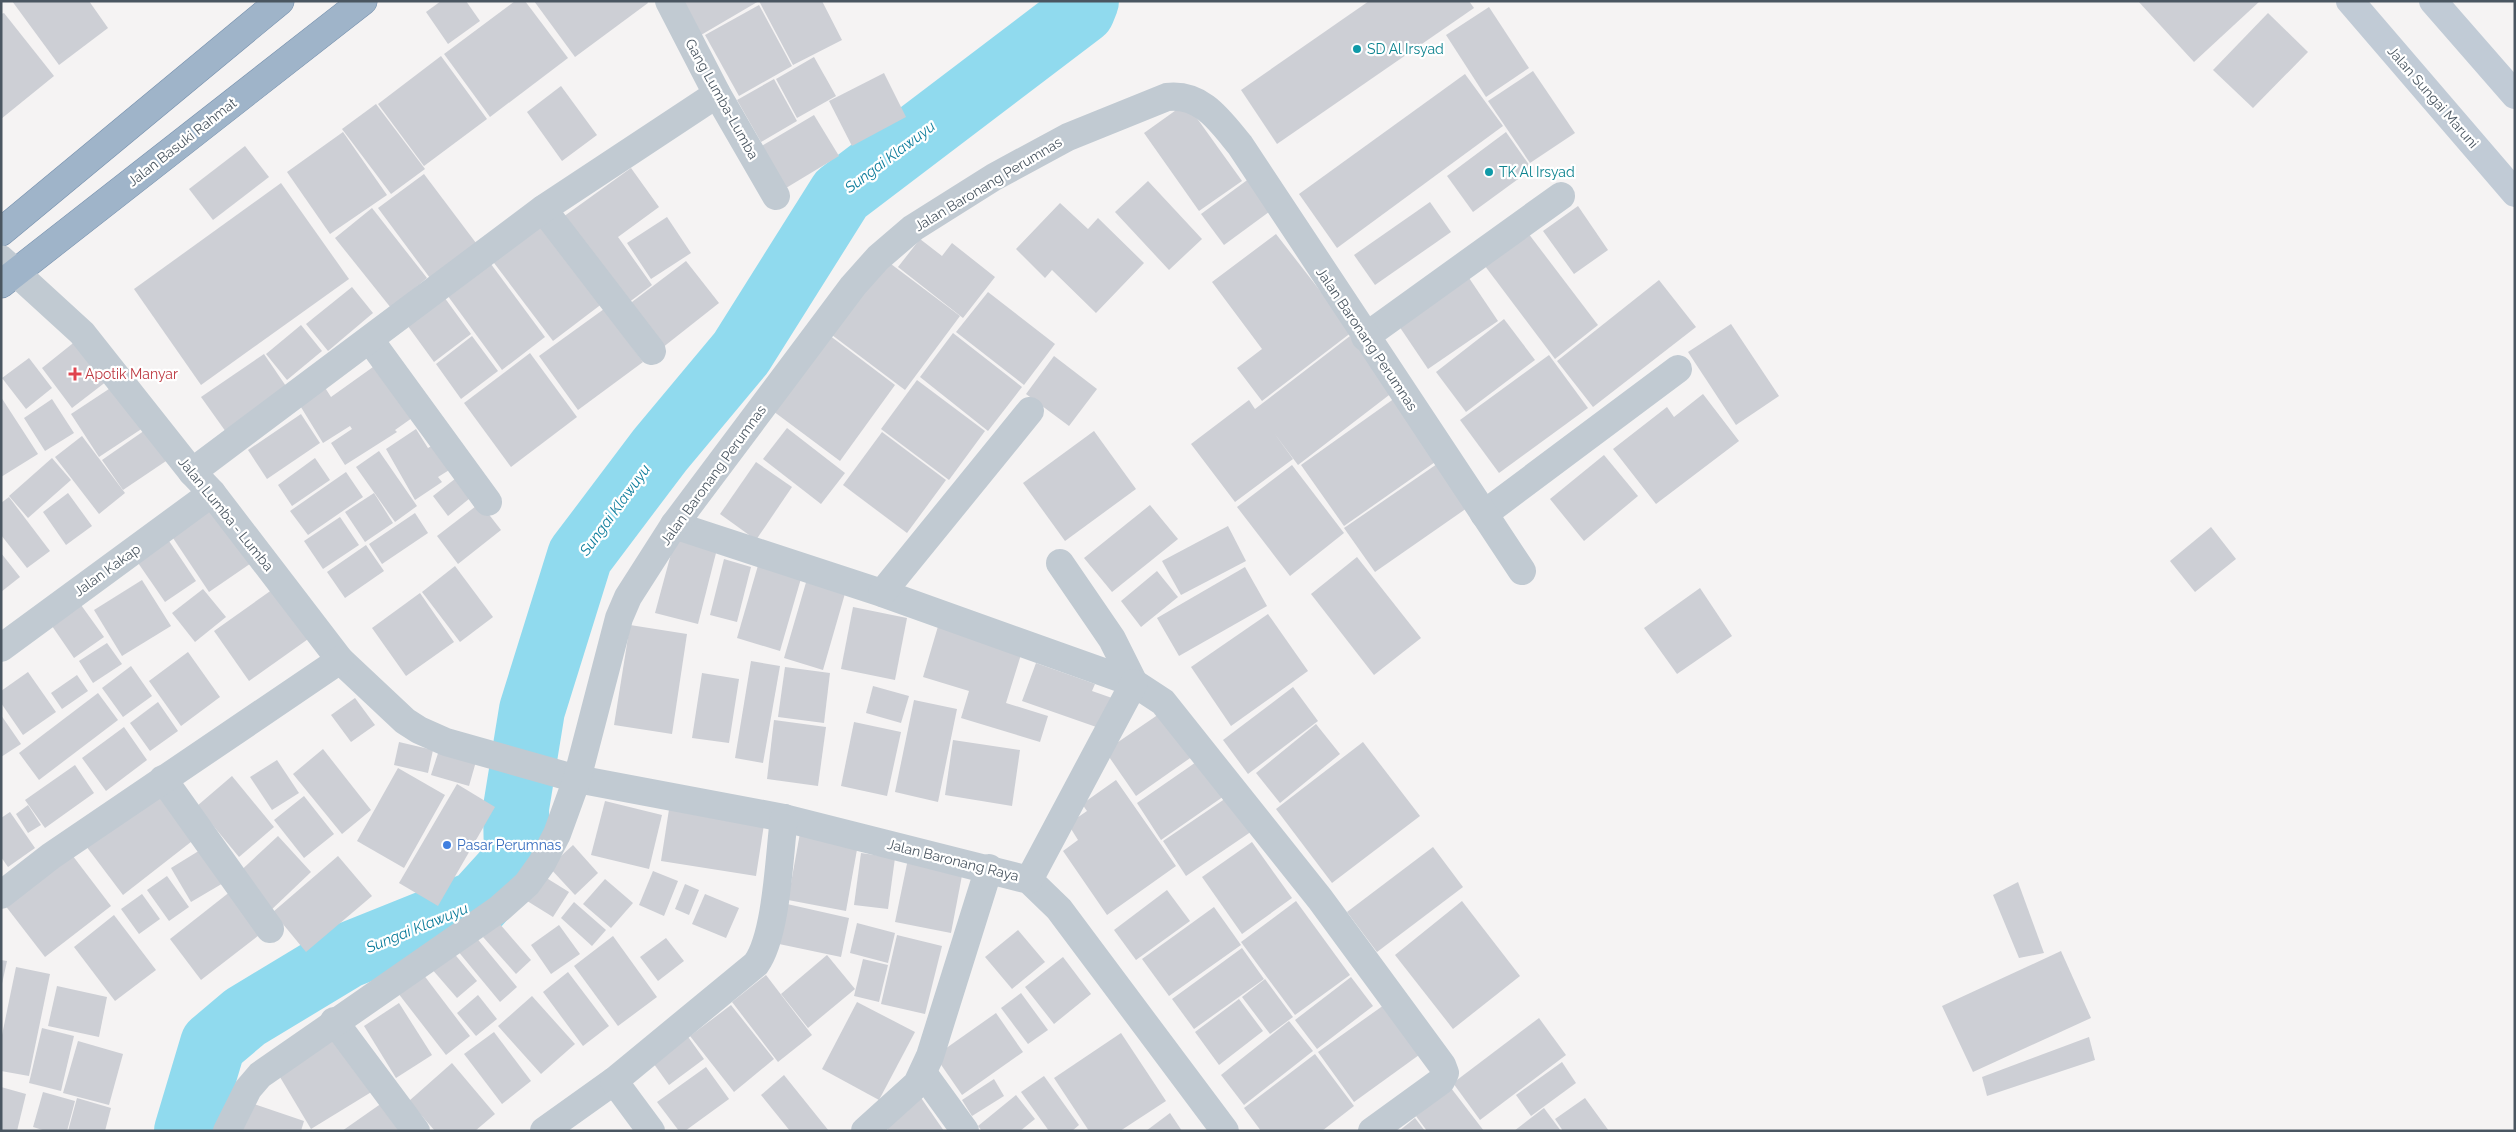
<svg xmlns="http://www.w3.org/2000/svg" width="2516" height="1132" font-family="Raleway,sans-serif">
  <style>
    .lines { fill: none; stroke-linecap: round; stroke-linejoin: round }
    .river { stroke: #90daee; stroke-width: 66 }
    .building { fill: #cdcfd5 }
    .trunk-casing { stroke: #7690ad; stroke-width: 29 }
    .minor { stroke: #c1cad2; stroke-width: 28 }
    .secondary { stroke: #c1cbd6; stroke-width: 28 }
    .trunk { stroke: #9fb4c9; stroke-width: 28 }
    .culture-dot { fill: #0f9aa8; stroke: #fff; stroke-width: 2 }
    .health-dot { fill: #e0444e; stroke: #fff; stroke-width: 2 }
    .shop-dot { fill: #3f7fe0; stroke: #fff; stroke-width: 2 }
    .labels { text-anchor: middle; stroke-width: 4.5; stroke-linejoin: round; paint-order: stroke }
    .culture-label { font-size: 14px; fill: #0d838f; stroke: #fff; text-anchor: start }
    .street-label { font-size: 14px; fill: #4a5661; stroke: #fff }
    .health-label { font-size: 14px; fill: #be3a42; stroke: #fff; text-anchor: start }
    .shop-label { font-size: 14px; fill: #366cbe; stroke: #fff; text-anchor: start }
    .water-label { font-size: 15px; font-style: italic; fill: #0c7c9b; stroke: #fff }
  </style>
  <rect width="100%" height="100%" fill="#f5f3f3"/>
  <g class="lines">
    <path class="river" d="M187,1131L213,1044L245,1017L346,956L478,903L517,860L516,808L532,710L580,556L660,450L741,353L841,194L1082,11L1086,1"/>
  </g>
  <g class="building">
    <path d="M12,1H89L108,28L59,65Z"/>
    <path d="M441,1H466L480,21L448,44L426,12Z"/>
    <path d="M515,1H525L568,58L490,117L444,54Z"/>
    <path d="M534,1H647L648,3L575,57Z"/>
    <path d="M683,1H822L842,40L793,65L759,1L701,35Z"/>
    <path d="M1369,1H1469L1474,8L1277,144L1241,90Z"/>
    <path d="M2138,1H2260L2194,62Z"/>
    <path d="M759,5L792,66L739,96L705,35Z"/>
    <path d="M1489,7L1529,68L1486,97L1446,35Z"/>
    <path d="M4,13L54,76L1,119V14Z"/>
    <path d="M2268,13L2308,52L2253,108L2213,70Z"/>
    <path d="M441,56L487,119L424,166L378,104Z"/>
    <path d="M814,57L836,96L797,118L776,79Z"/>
    <path d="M1533,71L1575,133L1530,163L1488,101Z"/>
    <path d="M884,73L906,117L852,146L829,101Z"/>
    <path d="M1465,74L1503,126L1337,248L1299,194Z"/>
    <path d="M774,79L797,121L761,142L737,100Z"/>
    <path d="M561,86L597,135L562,161L527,112Z"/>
    <path d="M1186,103L1242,181L1199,211L1144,133Z"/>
    <path d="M376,104L425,169L391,194L342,129Z"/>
    <path d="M814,115L839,156L786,188L760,147Z"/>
    <path d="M343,132L387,195L330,234L287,172Z"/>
    <path d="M1506,132L1532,169L1473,212L1447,176Z"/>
    <path d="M245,146L269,177L213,220L189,189Z"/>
    <path d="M631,168L659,207L618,237L652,285L624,306L563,217Z"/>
    <path d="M424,174L476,243L430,278L378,208Z"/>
    <path d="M1250,178L1273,209L1224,245L1201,214Z"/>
    <path d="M1148,181L1202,239L1169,270L1115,212Z"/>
    <path d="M281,183L349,279L201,385L134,289Z"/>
    <path d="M1430,202L1451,232L1375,285L1354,255Z"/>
    <path d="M1060,203L1088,229L1098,218L1144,263L1096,313L1052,270L1045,278L1016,249Z"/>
    <path d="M1578,206L1608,250L1574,274L1543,231Z"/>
    <path d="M372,208L427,278L391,308L335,238Z"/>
    <path d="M538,217L603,303L553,341L488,255Z"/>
    <path d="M667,217L691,253L651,279L627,243Z"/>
    <path d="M1528,233L1598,325L1555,359L1485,266Z"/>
    <path d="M1276,234L1352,332L1262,401L1237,368L1262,349L1212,282Z"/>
    <path d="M920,239L942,256L952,243L995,277L963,318L898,267Z"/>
    <path d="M485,256L545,337L502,370L442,288Z"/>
    <path d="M686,261L719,303L662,348L628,305Z"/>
    <path d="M887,261L960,316L905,390L832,335Z"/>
    <path d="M1467,275L1498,321L1428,369L1397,323Z"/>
    <path d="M1659,280L1696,327L1593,407L1557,361Z"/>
    <path d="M352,287L373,313L328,351L306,324Z"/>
    <path d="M439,290L471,334L434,362L402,318Z"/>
    <path d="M988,292L1055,344L1024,385L956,332Z"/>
    <path d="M604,309L643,362L578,410L539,356Z"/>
    <path d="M1504,319L1535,360L1466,412L1436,372Z"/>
    <path d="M1731,324L1779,396L1736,425L1688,352Z"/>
    <path d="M301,325L322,351L287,380L266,354Z"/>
    <path d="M953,333L1022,387L988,431L920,377Z"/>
    <path d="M829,335L895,385L840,461L773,411Z"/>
    <path d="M472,336L498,371L461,399L436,364Z"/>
    <path d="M1350,336L1393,392L1298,465L1274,433L1293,459L1235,502L1191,444L1249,400L1255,409Z"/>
    <path d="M77,340L107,381L72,408L42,368Z"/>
    <path d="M530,353L577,417L511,467L464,403Z"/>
    <path d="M264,354L288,389L226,432L201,397Z"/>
    <path d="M1549,355L1588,408L1499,473L1460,420Z"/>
    <path d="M1054,356L1097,389L1069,426L1026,394Z"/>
    <path d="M29,358L52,388L26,409L2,378Z"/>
    <path d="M373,367L412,418L395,430L397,432L345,465L331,443L352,429L350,426L323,443L296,399L322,383L331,397Z"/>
    <path d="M917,380L985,431L949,480L881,429Z"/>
    <path d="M118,383L146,426L99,457L71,414Z"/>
    <path d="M1703,394L1739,441L1656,504L1613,449L1667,407L1674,417Z"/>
    <path d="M1,397L38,454L1,477Z"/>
    <path d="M1395,398L1438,460L1344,526L1301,465Z"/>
    <path d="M52,399L74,433L45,451L24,418Z"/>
    <path d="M301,414L320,443L267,479L248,450Z"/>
    <path d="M148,428L169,459L123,490L102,460Z"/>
    <path d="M787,428L845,473L821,504L763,459Z"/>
    <path d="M416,429L428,448L439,442L454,467L438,477L442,482L415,500L386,449Z"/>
    <path d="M1094,431L1136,489L1065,541L1023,483Z"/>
    <path d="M882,432L946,480L907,533L843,485Z"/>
    <path d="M82,436L125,493L99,514L55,457Z"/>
    <path d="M379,451L417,506L395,522L356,467Z"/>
    <path d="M1604,455L1638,496L1584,541L1550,499Z"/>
    <path d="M52,458L71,480L28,518L9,496Z"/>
    <path d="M315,458L330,480L292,506L278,485Z"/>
    <path d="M756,462L792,487L756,540L720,514Z"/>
    <path d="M1437,464L1467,508L1375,572L1344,528Z"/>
    <path d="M1292,465L1344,533L1290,576L1237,507Z"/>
    <path d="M346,472L363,497L308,535L290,511Z"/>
    <path d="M460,475L475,494L448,516L433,496Z"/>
    <path d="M68,493L92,526L66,545L43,512Z"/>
    <path d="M374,493L393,523L365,542L345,512Z"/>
    <path d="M9,497L50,551L27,568L1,535V503Z"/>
    <path d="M217,500L257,559L209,592L169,532Z"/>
    <path d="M480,503L501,530L458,564L437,536Z"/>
    <path d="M1150,505L1178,539L1112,592L1084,558Z"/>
    <path d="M415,513L428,533L382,564L369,544Z"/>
    <path d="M340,517L359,545L323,569L304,541Z"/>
    <path d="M1228,526L1246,561L1181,595L1162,561Z"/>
    <path d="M2211,527L2236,559L2195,592L2170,561Z"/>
    <path d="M165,535L196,581L165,602L134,557Z"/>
    <path d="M675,539L717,549L698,624L655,613Z"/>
    <path d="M366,545L384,571L345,598L327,572Z"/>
    <path d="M1,553L20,577L1,592Z"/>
    <path d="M1357,557L1421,638L1374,675L1311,594Z"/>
    <path d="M724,559L751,567L737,622L710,615Z"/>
    <path d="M759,562L802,575L780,651L737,638Z"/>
    <path d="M455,566L493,617L460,642L422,592Z"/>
    <path d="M1245,567L1267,606L1179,656L1157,618Z"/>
    <path d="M1157,571L1178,597L1141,627L1121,601Z"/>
    <path d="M807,579L846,590L823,670L784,658Z"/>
    <path d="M142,580L171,626L122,656L94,610Z"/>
    <path d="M276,587L311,637L249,681L214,631Z"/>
    <path d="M1700,588L1732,636L1677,674L1644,628Z"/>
    <path d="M203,589L226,617L195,642L172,613Z"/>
    <path d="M420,593L454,642L406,676L372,628Z"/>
    <path d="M81,605L104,637L74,658L52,626Z"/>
    <path d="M853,607L907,618L895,680L841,669Z"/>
    <path d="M1268,614L1308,671L1231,726L1191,667Z"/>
    <path d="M939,623L1023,648L1006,703L1048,716L1040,742L961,718L969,691L923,677Z"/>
    <path d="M630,625L687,634L672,734L614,725Z"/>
    <path d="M107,643L122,664L93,683L79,661Z"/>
    <path d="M188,652L220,697L181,726L149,681Z"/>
    <path d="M751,661L780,666L763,763L735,758Z"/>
    <path d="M1036,663L1095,684L1092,691L1112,698L1102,729L1022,701Z"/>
    <path d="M131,666L152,696L123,717L102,688Z"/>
    <path d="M785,667L830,673L824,723L778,717Z"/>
    <path d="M28,672L56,712L23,735L1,703V691Z"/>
    <path d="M702,673L739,679L729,743L692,738Z"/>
    <path d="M77,675L88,691L62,709L51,693Z"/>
    <path d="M873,686L909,696L901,723L866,713Z"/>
    <path d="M1293,687L1318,721L1248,774L1223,740Z"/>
    <path d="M98,693L118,720L39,780L19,753Z"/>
    <path d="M355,698L375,725L351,742L331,715Z"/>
    <path d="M914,700L957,709L938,802L895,792Z"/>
    <path d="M158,702L178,731L150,751L130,723Z"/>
    <path d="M1162,712L1193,756L1136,796L1105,751Z"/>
    <path d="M1,715L21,744L1,757Z"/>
    <path d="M774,720L826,727L818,786L767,779Z"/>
    <path d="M854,722L901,732L887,796L841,786Z"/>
    <path d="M1316,724L1340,754L1280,803L1256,773Z"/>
    <path d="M124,727L147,760L106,791L82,758Z"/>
    <path d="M953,740L1020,750L1012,806L945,795Z"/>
    <path d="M399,742L433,750L428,773L394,765Z"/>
    <path d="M1363,742L1420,816L1332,883L1276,809Z"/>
    <path d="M440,747L477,758L469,786L431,775Z"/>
    <path d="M323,749L371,810L342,834L293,774Z"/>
    <path d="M1202,758L1227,794L1161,840L1137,803Z"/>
    <path d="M277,760L299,793L272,810L250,777Z"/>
    <path d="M75,765L94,793L45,828L25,800Z"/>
    <path d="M398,768L445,795L404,868L357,841Z"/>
    <path d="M232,776L274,827L239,857L197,806Z"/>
    <path d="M1116,780L1176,866L1107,915L1063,851L1078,840L1068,824L1087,811L1082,804Z"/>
    <path d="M457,784L495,807L438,906L399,883Z"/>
    <path d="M160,789L196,838L123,895L86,846Z"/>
    <path d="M1232,794L1255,829L1186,876L1163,841Z"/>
    <path d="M304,796L334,834L304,858L274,820Z"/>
    <path d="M605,801L662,815L649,869L591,855Z"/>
    <path d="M670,803L765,818L756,876L661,861Z"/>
    <path d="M28,805L41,825L28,833L16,814Z"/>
    <path d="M10,812L35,848L8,867L1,857V818Z"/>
    <path d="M800,833L858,844L846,911L788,900Z"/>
    <path d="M278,836L311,872L268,913L235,876Z"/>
    <path d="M1252,842L1292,898L1242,934L1202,877Z"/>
    <path d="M210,844L230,879L191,902L171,868Z"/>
    <path d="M573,845L598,873L575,895L549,867Z"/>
    <path d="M66,847L111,906L45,957L1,900Z"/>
    <path d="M1433,847L1463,887L1377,952L1347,912Z"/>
    <path d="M861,853L895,858L888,909L854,905Z"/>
    <path d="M909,854L964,865L951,933L895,922Z"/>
    <path d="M338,856L372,896L306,952L273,912Z"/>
    <path d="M653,871L678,881L664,916L639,905Z"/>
    <path d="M540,874L569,892L553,917L524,899Z"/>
    <path d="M167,876L189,907L169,921L147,890Z"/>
    <path d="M605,879L633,903L611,928L583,904Z"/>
    <path d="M2018,882L2044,953L2019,958L1993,895Z"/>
    <path d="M685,884L699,890L689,915L675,909Z"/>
    <path d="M1167,890L1190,921L1136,960L1114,930Z"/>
    <path d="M231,891L263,932L201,980L170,939Z"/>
    <path d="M142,894L160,919L139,934L121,909Z"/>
    <path d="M705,894L739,908L726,938L692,924Z"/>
    <path d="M1296,901L1350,975L1295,1015L1241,942Z"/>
    <path d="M1462,901L1520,976L1453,1029L1395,955Z"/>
    <path d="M574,902L606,930L592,946L561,918Z"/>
    <path d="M787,904L849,918L841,957L779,944Z"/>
    <path d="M1214,907L1241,945L1169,996L1142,959Z"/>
    <path d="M114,915L156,970L115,1001L74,947Z"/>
    <path d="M499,923L531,960L516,974L483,937Z"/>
    <path d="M857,923L895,933L888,963L850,953Z"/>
    <path d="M559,925L580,954L551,974L531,945Z"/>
    <path d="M1018,930L1045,962L1012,989L985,957Z"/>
    <path d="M897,935L942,946L925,1014L881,1004Z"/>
    <path d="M475,936L517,987L500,1002L457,950Z"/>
    <path d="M613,936L657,997L618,1026L574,966Z"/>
    <path d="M666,938L684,961L658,981L640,957Z"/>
    <path d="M1242,948L1264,979L1194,1029L1172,999Z"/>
    <path d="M452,951L477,981L457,998L431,968Z"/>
    <path d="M2061,951L2091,1018L1973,1072L1942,1006Z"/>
    <path d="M827,955L855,989L808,1028L781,994Z"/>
    <path d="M1063,957L1091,994L1054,1024L1025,987Z"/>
    <path d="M863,959L888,965L879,1002L854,996Z"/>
    <path d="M1,960L7,961L2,984H1Z"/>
    <path d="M16,967L50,974L29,1076L1,1071V1040Z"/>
    <path d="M568,972L609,1026L583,1046L543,992Z"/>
    <path d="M423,974L470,1036L446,1055L398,993Z"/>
    <path d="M766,975L812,1035L778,1062L732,1002Z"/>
    <path d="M1351,977L1373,1006L1317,1049L1295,1020Z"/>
    <path d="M1265,979L1293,1017L1270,1034L1242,997Z"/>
    <path d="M57,986L107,997L99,1037L48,1026Z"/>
    <path d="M1021,993L1048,1030L1028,1044L1001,1008Z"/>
    <path d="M478,995L497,1019L476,1036L457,1013Z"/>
    <path d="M532,996L575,1044L541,1074L498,1026Z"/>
    <path d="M1239,999L1263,1031L1219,1065L1195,1032Z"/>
    <path d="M857,1002L915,1032L879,1100L822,1069Z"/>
    <path d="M399,1003L432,1055L396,1078L364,1026Z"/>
    <path d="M731,1005L774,1059L734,1092L690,1036Z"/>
    <path d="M1384,1005L1419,1055L1354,1102L1318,1052Z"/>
    <path d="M996,1013L1023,1052L962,1095L935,1056Z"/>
    <path d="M1539,1018L1566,1055L1480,1120L1453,1083Z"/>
    <path d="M1289,1021L1313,1051L1244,1105L1221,1075Z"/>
    <path d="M42,1028L74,1036L61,1091L29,1083Z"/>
    <path d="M494,1032L531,1081L502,1104L464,1054Z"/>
    <path d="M1121,1033L1166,1101L1120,1131H1089L1054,1078Z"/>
    <path d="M339,1034L373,1091L311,1129L277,1072Z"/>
    <path d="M686,1034L704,1059L669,1085L651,1060Z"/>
    <path d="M2089,1037L2095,1060L1987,1096L1982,1077Z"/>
    <path d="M78,1041L123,1054L109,1105L63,1093Z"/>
    <path d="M1315,1054L1354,1106L1322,1131H1261L1244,1108Z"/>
    <path d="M1562,1062L1576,1083L1531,1116L1516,1095Z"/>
    <path d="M452,1063L495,1114L475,1131H435L409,1101Z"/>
    <path d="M706,1067L729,1099L685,1131H679L657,1102Z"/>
    <path d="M784,1075L829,1131H790L761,1095Z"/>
    <path d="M1044,1076L1079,1125L1072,1131H1049L1021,1092Z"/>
    <path d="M994,1079L1004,1096L972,1116L962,1100Z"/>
    <path d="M1,1087L26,1094L17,1131H1Z"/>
    <path d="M1451,1088L1484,1131H1427L1416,1116Z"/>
    <path d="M43,1092L75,1101L67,1131H46L33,1127Z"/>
    <path d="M917,1092L944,1131H889L880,1118Z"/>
    <path d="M1016,1095L1035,1119L1020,1131H982L978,1126Z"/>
    <path d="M77,1098L111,1108L105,1131H68Z"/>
    <path d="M1585,1098L1609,1131H1563L1555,1119Z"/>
    <path d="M251,1103L304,1121L301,1131H242Z"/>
    <path d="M382,1103L401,1131H342Z"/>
    <path d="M1544,1108L1561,1131H1514Z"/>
    <path d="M1170,1113L1182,1131H1146Z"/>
    <path d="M1415,1118L1425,1131H1399Z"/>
  </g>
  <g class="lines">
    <g class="trunk-casing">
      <g id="trunk">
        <path d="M1,232L280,1"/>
        <path d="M1,284L363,1"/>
      </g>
    </g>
    <g class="minor">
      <path d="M669,1L717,94L776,196"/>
      <path d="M543,209L652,351"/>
      <path d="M1,259L82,333L192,472L212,493L340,660L405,721L419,730L446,742L577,779L784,818L1029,880L1059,909L1225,1131"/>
      <path d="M1365,337L1561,196"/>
      <path d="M370,340L488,502"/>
      <path d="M192,472L543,209L717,94"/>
      <path d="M1484,514L1678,369"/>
      <path d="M674,525L882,593L1134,683L1163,702L1320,899L1442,1065L1445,1073L1441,1081L1372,1131"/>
      <path d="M1060,563L1112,639L1134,683"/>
      <path d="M882,593L1030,411"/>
      <path d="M1,648L212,493"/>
      <path d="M163,779L270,929"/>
      <path d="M1029,880L1134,683"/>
      <path d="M1,895L51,856L340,660"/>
      <path d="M334,1021L416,1131"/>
      <path d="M923,1073L965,1131"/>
      <path d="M227,1131L248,1089L260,1075L499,909L527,884L542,863L557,834L577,779L619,618L628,597L674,525L853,286L878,258L913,228L994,177L1068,137L1167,97C1202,93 1220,121 1240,145L1522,571"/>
      <path d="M544,1131L614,1081"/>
      <path d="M651,1131L614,1081L756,964C777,935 779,856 784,818"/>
      <path d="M865,1131L917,1084L930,1056L989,868"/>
    </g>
    <g class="secondary">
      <path d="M2350,1L2515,193"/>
      <path d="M2433,1L2515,95"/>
    </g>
    <use href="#trunk" class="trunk"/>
  </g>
  <g class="culture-dot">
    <circle cx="1357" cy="49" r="5"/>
    <circle cx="1489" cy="172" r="5"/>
  </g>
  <path class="health-dot" d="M72.5 366.5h5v5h5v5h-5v5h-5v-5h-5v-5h5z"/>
  <circle class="shop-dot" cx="447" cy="845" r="5"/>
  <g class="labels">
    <g class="culture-label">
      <text x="1367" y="54">SD Al Irsyad</text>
      <text x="1499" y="177">TK Al Irsyad</text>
    </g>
    <g class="street-label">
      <text transform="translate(2433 97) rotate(49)" y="5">Jalan Sungai Maruni</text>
      <text transform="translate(722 99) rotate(61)" y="5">Gang Lumba-Lumba</text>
      <text transform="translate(182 142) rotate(-38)" y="5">Jalan Basuki Rahmat</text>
      <text transform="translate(988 184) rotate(-31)" y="5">Jalan Baronang Perumnas</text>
      <text transform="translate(1367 339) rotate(56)" y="5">Jalan Baronang Perumnas</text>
      <text transform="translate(713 475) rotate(-54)" y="5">Jalan Baronang Perumnas</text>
      <text transform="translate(226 514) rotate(51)" y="5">Jalan Lumba - Lumba</text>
      <text transform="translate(107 570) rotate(-36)" y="5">Jalan Kakap</text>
      <text transform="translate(953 860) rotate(14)" y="5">Jalan Baronang Raya</text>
    </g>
    <g class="health-label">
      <text x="85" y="379">Apotik Manyar</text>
    </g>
    <g class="shop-label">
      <text x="457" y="850">Pasar Perumnas</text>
    </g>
    <g class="water-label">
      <text transform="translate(890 157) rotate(-37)" y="5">Sungai Klawuyu</text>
      <text transform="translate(615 510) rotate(-54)" y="5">Sungai Klawuyu</text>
      <text transform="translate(417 928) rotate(-22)" y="5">Sungai Klawuyu</text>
    </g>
  </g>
  <rect width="2516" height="1132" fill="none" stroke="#4a5661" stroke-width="5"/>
</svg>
